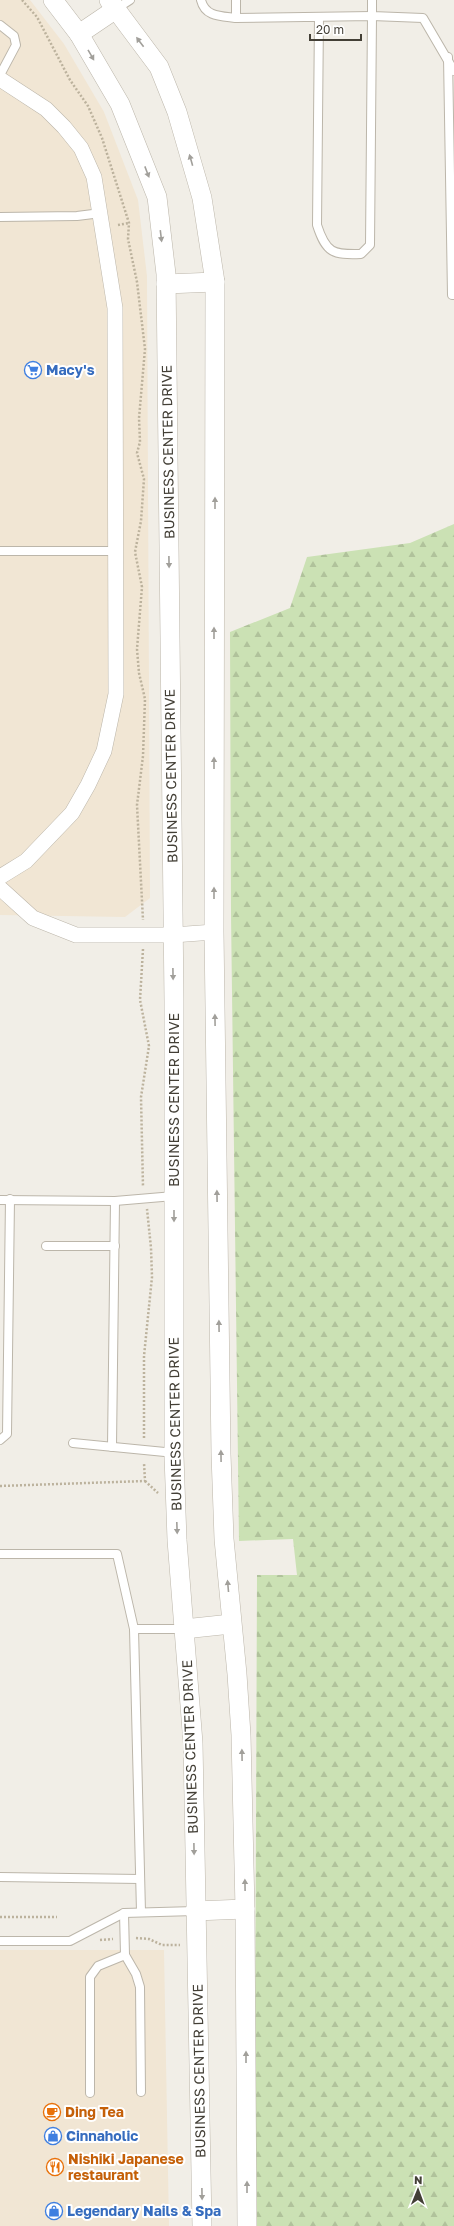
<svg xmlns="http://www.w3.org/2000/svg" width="454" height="2226" font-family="'Golos Text',sans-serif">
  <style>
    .commercial { fill: #f1e6d4 }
    .forest { fill: url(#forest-firs) }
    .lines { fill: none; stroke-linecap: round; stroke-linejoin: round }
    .service-casing { stroke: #bcb6aa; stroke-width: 10 }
    .minor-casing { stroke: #bcb6aa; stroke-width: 16 }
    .tertiary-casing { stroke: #bcb6aa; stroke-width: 20 }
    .path { stroke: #bcb29d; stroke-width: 2.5; stroke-dasharray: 2 2; stroke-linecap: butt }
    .service { stroke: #fff; stroke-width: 8 }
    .minor { stroke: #fff; stroke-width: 15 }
    .tertiary { stroke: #fff; stroke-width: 19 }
    .oneway { fill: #a19f9a }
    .labels { text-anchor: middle; stroke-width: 4; stroke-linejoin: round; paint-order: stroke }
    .shop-label { font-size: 14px; font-weight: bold; fill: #366cbe; stroke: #fff; text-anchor: start }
    .street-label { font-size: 14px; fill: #433f36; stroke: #fff }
    .food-label { font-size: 14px; font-weight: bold; fill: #c56008; stroke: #fff; text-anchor: start }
  </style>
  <defs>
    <pattern id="forest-firs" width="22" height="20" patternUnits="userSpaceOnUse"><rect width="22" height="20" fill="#cbe1b4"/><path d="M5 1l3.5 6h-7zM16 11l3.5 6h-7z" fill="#b0c29b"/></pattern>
  </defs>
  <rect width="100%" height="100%" fill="#f1eee7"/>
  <g class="commercial">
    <path d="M0,0H30L64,44L104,112L138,200L147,276L150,898L125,917L0,915Z"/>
    <path d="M0,1950H164L169,2226H0Z"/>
  </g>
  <path class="forest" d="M454,524V2226H257L255,2072L257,1575H297L293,1539L239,1541L231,914L230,632L290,608L307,557L410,543Z"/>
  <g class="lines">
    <g class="service-casing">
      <g id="service">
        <path d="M201,0C205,17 221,16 236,18"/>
        <path d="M236,0V18L372,16L370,245L361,254C333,255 326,253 317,225L319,17"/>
        <path d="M372,0V16L423,18L454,71"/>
        <path d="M116,9L130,0"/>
        <path d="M0,25L14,36L16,45L0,75"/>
        <path d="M448,57L452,295H454"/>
        <path d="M0,217L77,216L101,213"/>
        <path d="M0,551H116"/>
        <path d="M0,1200L115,1201L174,1196"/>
        <path d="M46,1246H115"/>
        <path d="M0,1440L7,1434L10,1199"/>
        <path d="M73,1443L175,1453"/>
        <path d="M112,1447L115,1201"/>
        <path d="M0,1554H117L134,1629L141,1912"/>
        <path d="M134,1629H184"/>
        <path d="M0,1877L140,1879"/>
        <path d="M124,1913L125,1955L136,1974L140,1987L141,2092"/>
        <path d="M0,1941H70L124,1913L195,1911"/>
        <path d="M90,2093V1977L98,1966L125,1955"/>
      </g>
    </g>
    <g class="minor-casing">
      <g id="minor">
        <path d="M0,79L46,109L64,127L81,148L94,177L115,308L116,694L104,751L88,785L72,813L26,861L0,877"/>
        <path d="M0,888L33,918L76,935H173L214,932"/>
      </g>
    </g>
    <g class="tertiary-casing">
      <g id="tertiary">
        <path d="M53,0L79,34L120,104L157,197L166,274L174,1001V1456L177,1540L193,1743L202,2226"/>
        <path d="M109,0L159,67L177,112L202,198L215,282L214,932L221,1454L224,1539L237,1674L241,1735L245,1909L247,2226"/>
        <path d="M79,34L116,9"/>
        <path d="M166,284L215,282"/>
        <path d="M184,1629L231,1624"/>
        <path d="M195,1911L245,1909"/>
      </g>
    </g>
    <g class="path">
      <path d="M22,0L37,17L70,80L88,106L102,138L129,223L128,239L137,282L145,349L139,418L140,442L137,453L144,479L141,521L135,552L142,587L137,649L139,673L145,699L143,756L137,805L143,920"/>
      <path d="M118,225L129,223"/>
      <path d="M143,949L140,1000L149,1046L141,1097L143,1187"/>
      <path d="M144,1438V1356L152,1277L151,1248L147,1209"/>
      <path d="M145,1481L158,1493"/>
      <path d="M0,1486L145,1481L144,1463"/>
      <path d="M0,1917H57"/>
      <path d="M136,1938L149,1939L162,1945H180"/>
      <path d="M100,1940L113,1939"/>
    </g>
    <use href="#service" class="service"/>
    <use href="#minor" class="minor"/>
    <use href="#tertiary" class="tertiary"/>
  </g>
  <defs><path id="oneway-solid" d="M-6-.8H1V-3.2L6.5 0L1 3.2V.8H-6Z"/></defs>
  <g class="oneway">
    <use href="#oneway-solid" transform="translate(140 42) rotate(-127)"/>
    <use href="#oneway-solid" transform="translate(91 55) rotate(60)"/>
    <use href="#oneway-solid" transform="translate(191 160) rotate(-106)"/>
    <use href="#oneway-solid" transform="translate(147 172) rotate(69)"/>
    <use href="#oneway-solid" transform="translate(161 236) rotate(83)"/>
    <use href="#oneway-solid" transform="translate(215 503) rotate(-90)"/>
    <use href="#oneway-solid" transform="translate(169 562) rotate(89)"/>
    <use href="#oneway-solid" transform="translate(214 633) rotate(-90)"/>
    <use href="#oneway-solid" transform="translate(214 763) rotate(-90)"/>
    <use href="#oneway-solid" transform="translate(214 893) rotate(-90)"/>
    <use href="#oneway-solid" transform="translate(173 974) rotate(89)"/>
    <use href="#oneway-solid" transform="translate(215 1020) rotate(-91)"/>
    <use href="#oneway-solid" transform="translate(217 1196) rotate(-91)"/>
    <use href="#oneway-solid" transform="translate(174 1216) rotate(90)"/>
    <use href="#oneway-solid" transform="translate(219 1326) rotate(-91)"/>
    <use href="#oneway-solid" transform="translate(221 1456) rotate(-91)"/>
    <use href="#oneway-solid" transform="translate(177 1528) rotate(88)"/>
    <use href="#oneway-solid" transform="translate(228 1586) rotate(-95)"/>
    <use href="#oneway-solid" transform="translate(242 1755) rotate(-91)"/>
    <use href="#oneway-solid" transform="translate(194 1849) rotate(89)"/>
    <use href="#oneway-solid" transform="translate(245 1885) rotate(-91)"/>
    <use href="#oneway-solid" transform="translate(246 2057) rotate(-90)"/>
    <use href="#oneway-solid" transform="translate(247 2187) rotate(-90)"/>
    <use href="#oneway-solid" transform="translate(202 2194) rotate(89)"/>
  </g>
  <defs>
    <g id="supermarket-ring" transform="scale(0.9)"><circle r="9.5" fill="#fff" stroke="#3f7fe0" stroke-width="1.5"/><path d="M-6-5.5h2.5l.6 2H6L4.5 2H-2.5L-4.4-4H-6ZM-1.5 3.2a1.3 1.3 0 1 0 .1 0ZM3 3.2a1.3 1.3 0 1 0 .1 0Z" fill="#3f7fe0"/></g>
    <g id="cafe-ring" transform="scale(0.9)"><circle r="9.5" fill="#fff" stroke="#e8710a" stroke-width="1.5"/><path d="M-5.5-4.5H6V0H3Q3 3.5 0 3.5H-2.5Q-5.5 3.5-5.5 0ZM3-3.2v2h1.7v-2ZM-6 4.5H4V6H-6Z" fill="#e8710a"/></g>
    <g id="shop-ring" transform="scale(0.9)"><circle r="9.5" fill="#fff" stroke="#3f7fe0" stroke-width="1.5"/><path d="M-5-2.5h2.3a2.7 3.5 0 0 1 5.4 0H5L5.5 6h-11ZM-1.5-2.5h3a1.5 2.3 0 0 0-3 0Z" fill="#3f7fe0"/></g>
    <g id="restaurant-ring" transform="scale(0.9)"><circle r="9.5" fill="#fff" stroke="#e8710a" stroke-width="1.5"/><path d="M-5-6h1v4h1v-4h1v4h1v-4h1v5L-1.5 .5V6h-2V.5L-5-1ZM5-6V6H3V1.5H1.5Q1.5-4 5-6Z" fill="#e8710a"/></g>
  </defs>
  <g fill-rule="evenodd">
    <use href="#supermarket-ring" x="33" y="370"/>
    <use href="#cafe-ring" x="52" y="2112"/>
    <use href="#shop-ring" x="53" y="2136"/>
    <use href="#restaurant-ring" x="55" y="2167"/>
    <use href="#shop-ring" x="54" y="2211"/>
  </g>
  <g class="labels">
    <g class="shop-label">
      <text x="46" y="375">Macy's</text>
      <text x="66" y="2141">Cinnaholic</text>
      <text x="67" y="2216">Legendary Nails &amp; Spa</text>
    </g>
    <g class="street-label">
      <text transform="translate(168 452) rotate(-91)" y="5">BUSINESS CENTER DRIVE</text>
      <text transform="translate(171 776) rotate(-91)" y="5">BUSINESS CENTER DRIVE</text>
      <text transform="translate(174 1100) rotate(-90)" y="5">BUSINESS CENTER DRIVE</text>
      <text transform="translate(175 1424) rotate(-91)" y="5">BUSINESS CENTER DRIVE</text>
      <text transform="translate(190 1747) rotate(-92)" y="5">BUSINESS CENTER DRIVE</text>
      <text transform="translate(199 2071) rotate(-91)" y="5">BUSINESS CENTER DRIVE</text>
    </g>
    <g class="food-label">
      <text x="65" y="2117">Ding Tea</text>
      <text x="68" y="2164">Nishiki Japanese<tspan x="68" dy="16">restaurant</tspan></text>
    </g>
  </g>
  <g transform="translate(418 2190) rotate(1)" stroke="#ffffff" stroke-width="3" paint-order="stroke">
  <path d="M0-3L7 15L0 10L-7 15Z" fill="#433f36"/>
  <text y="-6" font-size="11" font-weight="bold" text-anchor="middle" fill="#433f36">N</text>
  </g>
  <path d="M310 34v6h51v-6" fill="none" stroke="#433f36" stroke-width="2"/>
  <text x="316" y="34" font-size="12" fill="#433f36" stroke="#ffffff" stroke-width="3" paint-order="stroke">20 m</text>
</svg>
